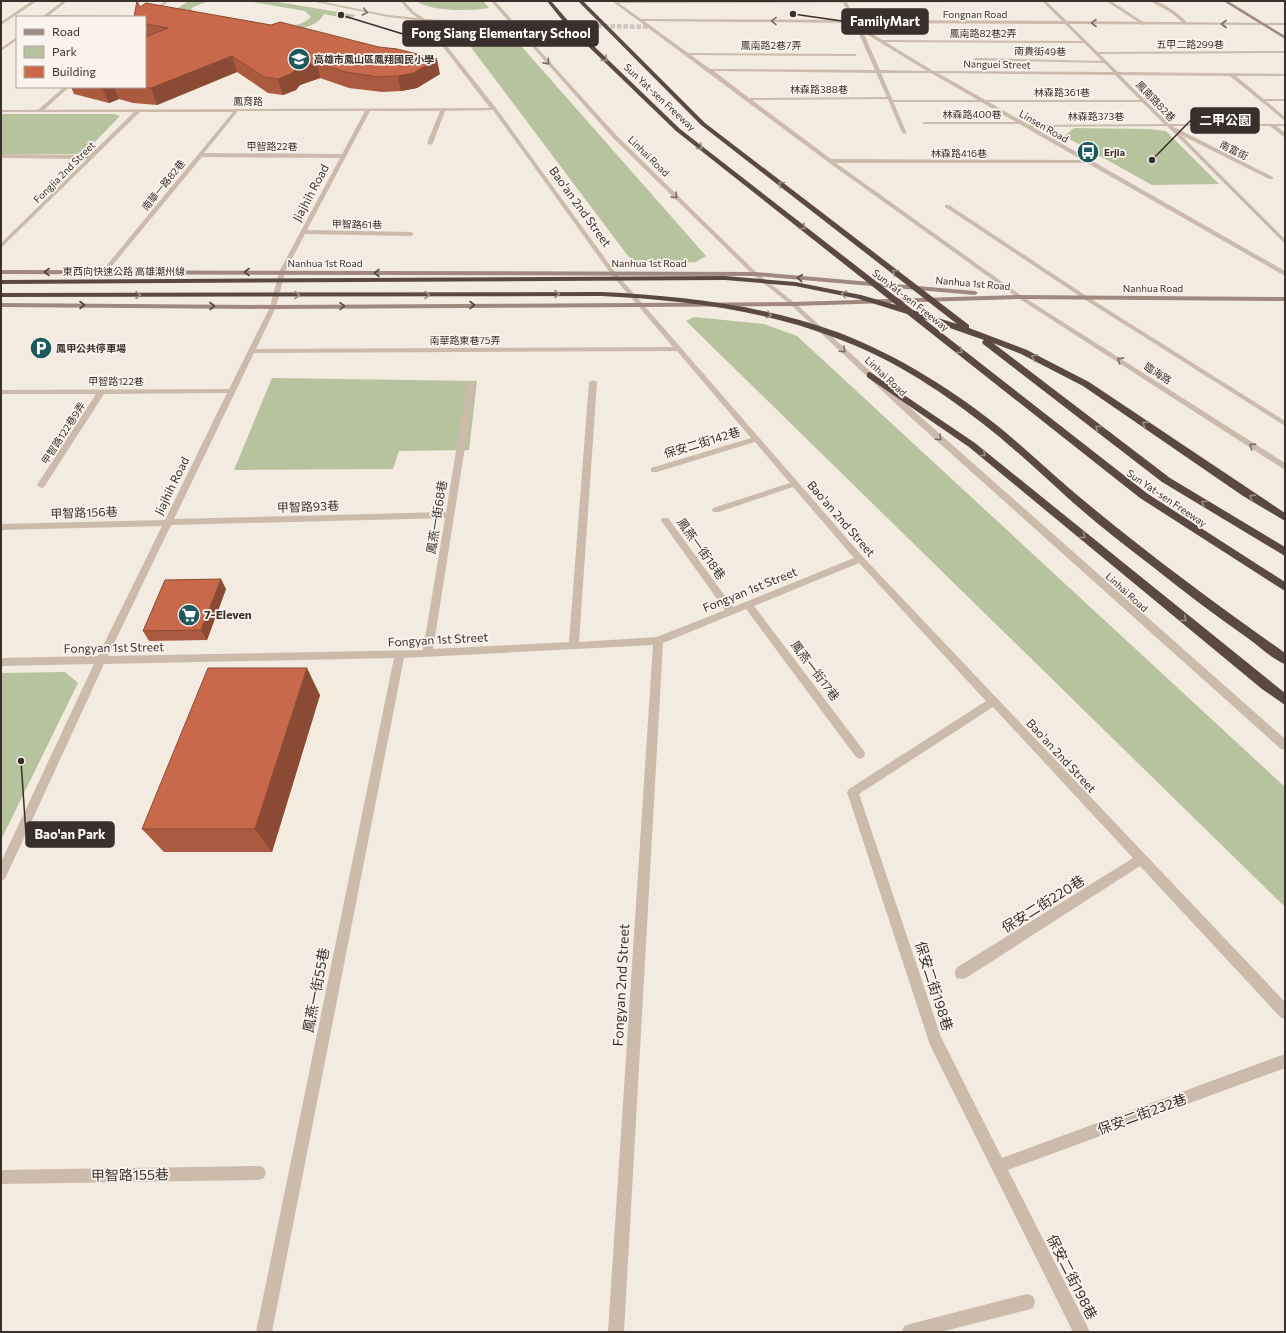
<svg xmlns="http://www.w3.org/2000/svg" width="1286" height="1333" font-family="Commissioner,'Noto Sans TC',sans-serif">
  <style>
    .green { fill: #b7c39f }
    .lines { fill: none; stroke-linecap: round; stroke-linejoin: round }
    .street-tunnel { stroke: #cec5bc; stroke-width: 4.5; stroke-dasharray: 4.5 2; stroke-linecap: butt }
    .lane { fill: #ccbaab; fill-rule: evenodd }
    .street { fill: #ccbaab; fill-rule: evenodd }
    .secondary { fill: #a0897c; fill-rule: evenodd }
    .highway { fill: #5b4941; fill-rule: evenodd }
    .wall { fill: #ab5a40 }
    .shaded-wall { fill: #8b4a34 }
    .building { fill: #c7694a; stroke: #8b4a34 }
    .oneway { stroke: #7c6e64 }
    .oneway2 { stroke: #9b8d86 }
    .oneway3 { stroke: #54463e }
    .labels { text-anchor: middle; stroke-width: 3.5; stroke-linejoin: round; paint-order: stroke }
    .far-street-label { font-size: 10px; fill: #3a2f2a; stroke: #fbf4ed }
    .far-poi-label { font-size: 10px; font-weight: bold; fill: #3a2f2a; stroke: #fbf4ed; text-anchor: start }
    .street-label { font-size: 12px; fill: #3a2f2a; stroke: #fbf4ed }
    .poi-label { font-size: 12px; font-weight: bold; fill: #3a2f2a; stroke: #fbf4ed; text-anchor: start }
    .near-street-label { font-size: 14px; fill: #3a2f2a; stroke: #fbf4ed }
    .leader { fill: none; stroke: #3a2f2a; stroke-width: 1.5 }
    .callout-dot { fill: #3a2f2a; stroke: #fbf4ed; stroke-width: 1.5 }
    .callout { fill: #3a2f2a; stroke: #3a2f2a; stroke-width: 1.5 }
    .callout-label { font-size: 13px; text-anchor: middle; font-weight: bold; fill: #fff }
  </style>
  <rect width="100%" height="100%" fill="#f3eae0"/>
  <g class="green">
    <path d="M189,1H209L193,7L191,9L198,14C224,19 292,38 311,17L305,11L247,1H272L356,15L349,19L324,14C309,46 210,21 182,16L175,13L179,7Z"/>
    <path d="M417,1H483L489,8C473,11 429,12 417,1Z"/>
    <path d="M497,28L508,31L706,256L696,262L659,264L637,262L628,256L458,30Z"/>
    <path d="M1,114H114L120,116L83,154H1Z"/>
    <path d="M1074,128L1149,129L1166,131L1219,184L1152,185L1064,136Z"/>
    <path d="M694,317L764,324L797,336L1285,787V907L686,321Z"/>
    <path d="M272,378L477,381L469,450L399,451L393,469L234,470Z"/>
    <path d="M65,672L78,683L1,840V673Z"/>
  </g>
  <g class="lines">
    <path class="street-tunnel" d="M513,24L650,27"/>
    <g class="lane">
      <path d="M32,1H37L1,25V22Z"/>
      <path d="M165,1H169L145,20V17Z"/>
      <path d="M614,1H1046L1047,2L615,3L613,2Z"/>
      <path d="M1106,1H1111L1146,24L1143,25Z"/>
      <path d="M1150,1C1164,1 1180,15 1189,24L1186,25L1170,12Z"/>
      <path d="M46,15L137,16L139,17H45Z"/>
      <path d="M881,40L1084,41L1086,42L1084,43L880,42Z"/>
      <path d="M1285,51V53L1096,54L1094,53L1096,52Z"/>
      <path d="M687,53L855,54L857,55L855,56L685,55Z"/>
      <path d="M975,58L1104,61L1106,62L1104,63L973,60Z"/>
      <path d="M64,87H69L42,112H38V110Z"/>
      <path d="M1261,99H1285V101H1259Z"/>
      <path d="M891,100H1143L1145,101L1143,102H889Z"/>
      <path d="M924,122H1021L1023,123L1021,124H922Z"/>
      <path d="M1166,124L1168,126L1025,127L1023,126L1025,125Z"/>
      <path d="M1270,124H1274L1285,133V138L1270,126Z"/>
    </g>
    <g class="street">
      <path d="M63,1H67L47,17H42Z"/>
      <path d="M311,1H319L388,15L418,18L412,14L400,1H404L414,12L425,19L510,23L491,1H495L617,136L757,273L795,303L914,411L1285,739V750L1281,749L908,415L791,305L753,275L613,138L513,25L427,21L496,108L615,272L863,557L1285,1002V1019L1280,1017L1140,866L966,978L961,979L956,978L955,973L956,968L1133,858L993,707L859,794L941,1037L1002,1158L1285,1054V1068L1008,1170L1090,1332H1073L930,1045L847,792L849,789L986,701L859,563L754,606L864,751L865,754L864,757L860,759L856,757L746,609L663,643L624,1332H608L653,645L404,658L272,1332H256L394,658L104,664L5,879L1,881V862L94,664L1,666V658L98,656L162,526L1,530V524L165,520L227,393L104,394L44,487L41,488L37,485L96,394H1V390L229,389L270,307L279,272L340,158L202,157L106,273L104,274L101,272L102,271L233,112H140L1,248V243L87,159L1,158V154L90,155L134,112H1V110L490,108L423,21L388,17ZM493,110L611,274L673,347L256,349L276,307L285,272L305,234L411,236L414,234L411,232L307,230L370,111H440L427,143L430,145L433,143L445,111ZM238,111H365L342,154L204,153ZM677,351L751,438L651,468V472H657L755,442L790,483L713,508L712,510L713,512H719L793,487L854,558L733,607L668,518H662L661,520L662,522L725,610L657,637L579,642L597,382L593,380L589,382L569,642L433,649L475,384L474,382H468L467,384L446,512L174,519L254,353ZM445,518L423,650L108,656L171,525Z"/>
      <path d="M612,1H616L641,19L853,20L842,1H846L857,20L1062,21L1042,1H1046L1067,21L1285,23V25L1069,24L1118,72L1285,74V76H1236L1285,117V121L1230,76L1120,75L1169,124H1285V126H1172L1273,177V179H1269L1181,135L1285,239V244L1167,126H1164V124L1115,75L938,73L1285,271V276L1087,163H836L1022,296L1285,463V470L1018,298L828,162ZM644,21L854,23L875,70L710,69ZM858,23L1065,24L1113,72L933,71L861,27ZM863,32L927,71L880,70ZM714,71L876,73L887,97L749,98ZM881,73H931L1082,160L831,159L752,100L888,99L902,133L907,134Z"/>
      <path d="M17,37V40L1,51V48Z"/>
      <path d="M945,205H949L1088,297L1285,421V426L1084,299L945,207Z"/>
      <path d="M259,1166L264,1168L266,1173L264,1178L259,1180L1,1184V1170Z"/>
      <path d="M1027,1294L1033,1296L1035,1302L1033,1308L1027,1310L941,1332H902L904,1326L910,1324Z"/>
    </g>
    <g class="secondary">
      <path d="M1223,1H1228L1285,36V39Z"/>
      <path d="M1,270L755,272L975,291L978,293L975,295L755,276L1,274Z"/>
      <path d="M1020,295L1285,297V301L1020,299L793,306L273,309L1,307V303L273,305L793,302Z"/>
    </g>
    <g class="highway">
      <path d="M547,1H551L570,23L680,129L913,310L957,324L701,125L578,1H583L705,123L969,325V328L1027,350L1089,382L1285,513V521L1243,496L1083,386L1021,354L993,343L1170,478L1285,547V556L1162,482L983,344L982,342L984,340L924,319L1148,494L1285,582V591L1140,498L907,314L859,299L795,286L725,280L1,284V280L725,276L795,282L861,295L896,305L676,131L566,25Z"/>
      <path d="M602,292C683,296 764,305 840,333C899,356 955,391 1004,431C1034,456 1063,484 1094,509C1156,560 1220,607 1285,653V664C1272,659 1260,647 1249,639C1216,616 1184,592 1153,567C1124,545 1096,523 1069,499C1040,473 1012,446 982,423C937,388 887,356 833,337C759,309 681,300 602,296L1,297V293Z"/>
      <path d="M870,372L975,443L1285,693V705L1262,689L969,447L867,377V373Z"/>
    </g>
  </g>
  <g class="wall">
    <path d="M140,7L440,74L417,88L401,91L382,92L349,88L320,78L300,85L296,90L283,95L268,93L237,72L157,105L133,103L119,99L109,103L74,94L71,87H145V17Z"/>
    <path d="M226,589L207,640L149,641L143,631Z"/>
    <path d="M320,695L272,852H164L142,829Z"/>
  </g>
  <g class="shaded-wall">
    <path d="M232,56L237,72L157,105L151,88Z"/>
    <path d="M437,59L440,74L417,88L401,91L398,76Z"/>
    <path d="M317,62L320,78L300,85L296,90L283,95L278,79L296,69Z"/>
    <path d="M102,87H114L119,99L109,103Z"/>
    <path d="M221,579L226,589L207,640L201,630Z"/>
    <path d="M307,668L320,695L272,852L255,829Z"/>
  </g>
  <g class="building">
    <path d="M137,1L140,7L146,3L271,25L280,22L379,47L397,49L437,59L414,73L398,76L379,77L345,72L317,62L296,69L291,74L278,79L264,77L232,56L151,88L133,87H145V37L168,28L145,24V17H134Z"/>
    <path d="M221,579L201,630L143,631L165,580Z"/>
    <path d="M208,668H307L255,829H142Z"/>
  </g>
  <defs><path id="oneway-chevron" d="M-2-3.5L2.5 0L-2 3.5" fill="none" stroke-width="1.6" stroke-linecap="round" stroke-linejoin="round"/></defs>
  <g class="oneway">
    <use href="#oneway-chevron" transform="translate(365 12) rotate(11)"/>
    <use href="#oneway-chevron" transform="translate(774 21) rotate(-179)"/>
    <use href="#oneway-chevron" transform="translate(1094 23) rotate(-180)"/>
    <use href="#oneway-chevron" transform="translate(1224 24) rotate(-180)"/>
    <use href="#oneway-chevron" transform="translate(547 62) rotate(48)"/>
    <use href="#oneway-chevron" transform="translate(675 196) rotate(44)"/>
    <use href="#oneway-chevron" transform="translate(843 350) rotate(43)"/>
    <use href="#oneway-chevron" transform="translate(1120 360) rotate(-147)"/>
    <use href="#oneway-chevron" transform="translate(939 438) rotate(42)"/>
    <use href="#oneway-chevron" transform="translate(1252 446) rotate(-147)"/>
  </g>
  <g class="oneway2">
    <use href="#oneway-chevron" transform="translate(605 59) rotate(44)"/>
    <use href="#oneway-chevron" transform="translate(700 147) rotate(38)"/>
    <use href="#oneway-chevron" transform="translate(781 184) rotate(-142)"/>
    <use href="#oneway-chevron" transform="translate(803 227) rotate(38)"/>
    <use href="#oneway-chevron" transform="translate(895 272) rotate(-142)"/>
    <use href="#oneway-chevron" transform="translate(557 294)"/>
    <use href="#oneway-chevron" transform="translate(844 294) rotate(-168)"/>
    <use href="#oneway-chevron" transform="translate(138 295)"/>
    <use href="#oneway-chevron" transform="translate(297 295)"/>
    <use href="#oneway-chevron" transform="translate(427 295)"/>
    <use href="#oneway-chevron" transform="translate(769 315) rotate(15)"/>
    <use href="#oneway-chevron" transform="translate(960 351) rotate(38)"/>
    <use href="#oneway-chevron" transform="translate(1034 357) rotate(-155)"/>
    <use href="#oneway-chevron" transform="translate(1145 424) rotate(-145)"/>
    <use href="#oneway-chevron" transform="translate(1098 428) rotate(-142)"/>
    <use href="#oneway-chevron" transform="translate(983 454) rotate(39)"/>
    <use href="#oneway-chevron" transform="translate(1252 497) rotate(-148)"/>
    <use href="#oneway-chevron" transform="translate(1204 503) rotate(-149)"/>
    <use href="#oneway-chevron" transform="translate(1083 536) rotate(39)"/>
    <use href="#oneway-chevron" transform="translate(1184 619) rotate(39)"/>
  </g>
  <g class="oneway3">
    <use href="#oneway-chevron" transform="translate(47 272) rotate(180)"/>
    <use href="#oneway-chevron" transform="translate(247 272) rotate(-180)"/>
    <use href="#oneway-chevron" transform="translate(377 273) rotate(-180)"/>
    <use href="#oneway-chevron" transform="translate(800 278) rotate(-175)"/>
    <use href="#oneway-chevron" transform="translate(82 305)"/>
    <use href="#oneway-chevron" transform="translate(472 305)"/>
    <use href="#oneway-chevron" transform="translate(212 306)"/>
    <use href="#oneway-chevron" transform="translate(342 306) rotate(-1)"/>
  </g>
  <defs>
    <g id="school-disc" transform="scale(1.15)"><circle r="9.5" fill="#1f585d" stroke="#fbf4ed"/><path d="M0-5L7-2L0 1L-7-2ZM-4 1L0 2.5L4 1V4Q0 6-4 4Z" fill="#fff"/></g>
    <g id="bus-disc" transform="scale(1.15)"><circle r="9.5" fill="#1f585d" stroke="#fbf4ed"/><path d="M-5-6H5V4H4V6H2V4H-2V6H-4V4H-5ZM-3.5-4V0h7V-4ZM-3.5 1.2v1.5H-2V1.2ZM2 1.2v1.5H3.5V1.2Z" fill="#fff"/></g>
    <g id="parking-disc" transform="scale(1.15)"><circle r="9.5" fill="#1f585d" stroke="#fbf4ed"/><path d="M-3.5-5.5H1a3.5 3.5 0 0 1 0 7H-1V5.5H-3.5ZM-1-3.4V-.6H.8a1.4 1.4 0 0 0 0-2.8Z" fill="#fff"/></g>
    <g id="supermarket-disc" transform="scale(1.15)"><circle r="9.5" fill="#1f585d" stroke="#fbf4ed"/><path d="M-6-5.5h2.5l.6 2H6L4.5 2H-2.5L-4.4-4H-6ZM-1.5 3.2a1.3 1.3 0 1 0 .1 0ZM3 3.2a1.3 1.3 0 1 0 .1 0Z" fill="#fff"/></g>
  </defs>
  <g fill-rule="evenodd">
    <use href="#school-disc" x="299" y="59"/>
    <use href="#bus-disc" x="1088" y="152"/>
    <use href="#parking-disc" x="41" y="348"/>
    <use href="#supermarket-disc" x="189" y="615"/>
  </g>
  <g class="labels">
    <g class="far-street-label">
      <text x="975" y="18">Fongnan Road</text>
      <text x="983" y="37">鳳南路82巷2弄</text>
      <text x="1190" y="48">五甲二路299巷</text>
      <text x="771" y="49">鳳南路2巷7弄</text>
      <text transform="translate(1040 51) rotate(1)" y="4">南貴街49巷</text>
      <text transform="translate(997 64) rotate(1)" y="4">Nanguei Street</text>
      <text x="819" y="93">林森路388巷</text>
      <text x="1062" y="96">林森路361巷</text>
      <text transform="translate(660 97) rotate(43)" y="4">Sun Yat-sen Freeway</text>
      <text x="248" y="105">鳳育路</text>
      <text transform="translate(1156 101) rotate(46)" y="4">鳳南路82巷</text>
      <text x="972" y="118">林森路400巷</text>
      <text x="1096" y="120">林森路373巷</text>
      <text transform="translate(1044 126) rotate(30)" y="4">Linsen Road</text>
      <text x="272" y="150">甲智路22巷</text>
      <text transform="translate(1234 150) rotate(27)" y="4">南富街</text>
      <text x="959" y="157">林森路416巷</text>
      <text transform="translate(649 156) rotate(44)" y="4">Linhai Road</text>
      <text transform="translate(64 172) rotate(-45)" y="4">Fongjia 2nd Street</text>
      <text transform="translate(163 185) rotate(-51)" y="4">南華一路82巷</text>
      <text transform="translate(357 224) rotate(1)" y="4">甲智路61巷</text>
      <text x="325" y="267">Nanhua 1st Road</text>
      <text x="649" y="267">Nanhua 1st Road</text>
      <text x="124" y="275">東西向快速公路 高雄潮州線</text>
      <text transform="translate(973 283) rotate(5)" y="4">Nanhua 1st Road</text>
      <text x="1153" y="292">Nanhua Road</text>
      <text transform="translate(911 300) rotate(38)" y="4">Sun Yat-sen Freeway</text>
      <text x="465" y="344">南華路東巷75弄</text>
      <text transform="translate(1158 373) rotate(33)" y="4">臨海路</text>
      <text transform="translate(886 376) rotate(43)" y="4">Linhai Road</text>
      <text x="116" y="385">甲智路122巷</text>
      <text transform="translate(63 433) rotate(-57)" y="4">甲智路122巷9弄</text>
      <text transform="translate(1167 498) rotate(34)" y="4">Sun Yat-sen Freeway</text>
      <text transform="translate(1127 592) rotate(42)" y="4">Linhai Road</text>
    </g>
    <g class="far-poi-label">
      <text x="314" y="63">高雄市鳳山區鳳翔國民小學</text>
      <text x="1104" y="156">Erjia</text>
      <text x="56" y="352">鳳甲公共停車場</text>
    </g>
    <g class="street-label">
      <text transform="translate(311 193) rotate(-62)" y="4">Jiajhih Road</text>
      <text transform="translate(580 207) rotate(54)" y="4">Bao'an 2nd Street</text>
      <text transform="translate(702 443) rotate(-17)" y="4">保安二街142巷</text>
      <text transform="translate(172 486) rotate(-64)" y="4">Jiajhih Road</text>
      <text transform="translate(308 507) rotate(-2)" y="4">甲智路93巷</text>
      <text transform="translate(84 513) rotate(-2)" y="4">甲智路156巷</text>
      <text transform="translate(437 517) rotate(-81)" y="4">鳳燕一街68巷</text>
      <text transform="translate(841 519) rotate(49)" y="4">Bao'an 2nd Street</text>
      <text transform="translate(701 549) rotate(54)" y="4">鳳燕一街18巷</text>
      <text transform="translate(750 590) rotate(-22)" y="4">Fongyan 1st Street</text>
      <text transform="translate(438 640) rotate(-3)" y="4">Fongyan 1st Street</text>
      <text transform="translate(114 648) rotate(-1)" y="4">Fongyan 1st Street</text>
      <text transform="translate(815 671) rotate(53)" y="4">鳳燕一街17巷</text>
      <text transform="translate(1061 756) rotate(47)" y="4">Bao'an 2nd Street</text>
    </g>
    <g class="poi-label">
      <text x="204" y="619">7-Eleven</text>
    </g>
    <g class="near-street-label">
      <text transform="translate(1043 904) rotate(-32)" y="5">保安二街220巷</text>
      <text transform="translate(621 985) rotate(-87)" y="5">Fongyan 2nd Street</text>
      <text transform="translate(934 986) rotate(72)" y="5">保安二街198巷</text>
      <text transform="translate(316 990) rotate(-79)" y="5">鳳燕一街55巷</text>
      <text transform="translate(1142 1114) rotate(-20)" y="5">保安二街232巷</text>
      <text transform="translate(130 1175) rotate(-1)" y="5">甲智路155巷</text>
      <text transform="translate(1072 1277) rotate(63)" y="5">保安二街198巷</text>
    </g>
  </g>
  <path class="leader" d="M793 14L842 21M341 15L403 34M1152 160L1191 120M21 761L26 834"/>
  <g class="callout-dot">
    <circle cx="793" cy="14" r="4"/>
    <circle cx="341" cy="15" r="4"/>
    <circle cx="1152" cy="160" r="4"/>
    <circle cx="21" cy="761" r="4"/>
  </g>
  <g class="callout">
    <rect x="842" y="9" width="86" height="25" rx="4"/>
    <rect x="403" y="21" width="195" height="25" rx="4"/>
    <rect x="1191" y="108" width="68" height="25" rx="4"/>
    <rect x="26" y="822" width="88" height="25" rx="4"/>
  </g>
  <g class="callout-label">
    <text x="885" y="26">FamilyMart</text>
    <text x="501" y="38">Fong Siang Elementary School</text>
    <text x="1225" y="125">二甲公園</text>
    <text x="70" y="839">Bao'an Park</text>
  </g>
  <rect width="1286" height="1333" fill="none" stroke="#3a2f2a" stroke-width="4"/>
  <rect x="16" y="16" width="130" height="72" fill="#fbf4ed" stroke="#aea59f"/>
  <rect x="24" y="29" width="20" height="6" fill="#a0897c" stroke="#aea59f"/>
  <text x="52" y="36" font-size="12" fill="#3a2f2a">Road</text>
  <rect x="24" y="46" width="20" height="12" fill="#b7c39f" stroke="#aea59f"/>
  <text x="52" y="56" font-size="12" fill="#3a2f2a">Park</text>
  <rect x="24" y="66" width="20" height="12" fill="#c7694a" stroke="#aea59f"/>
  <text x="52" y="76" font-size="12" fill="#3a2f2a">Building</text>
</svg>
